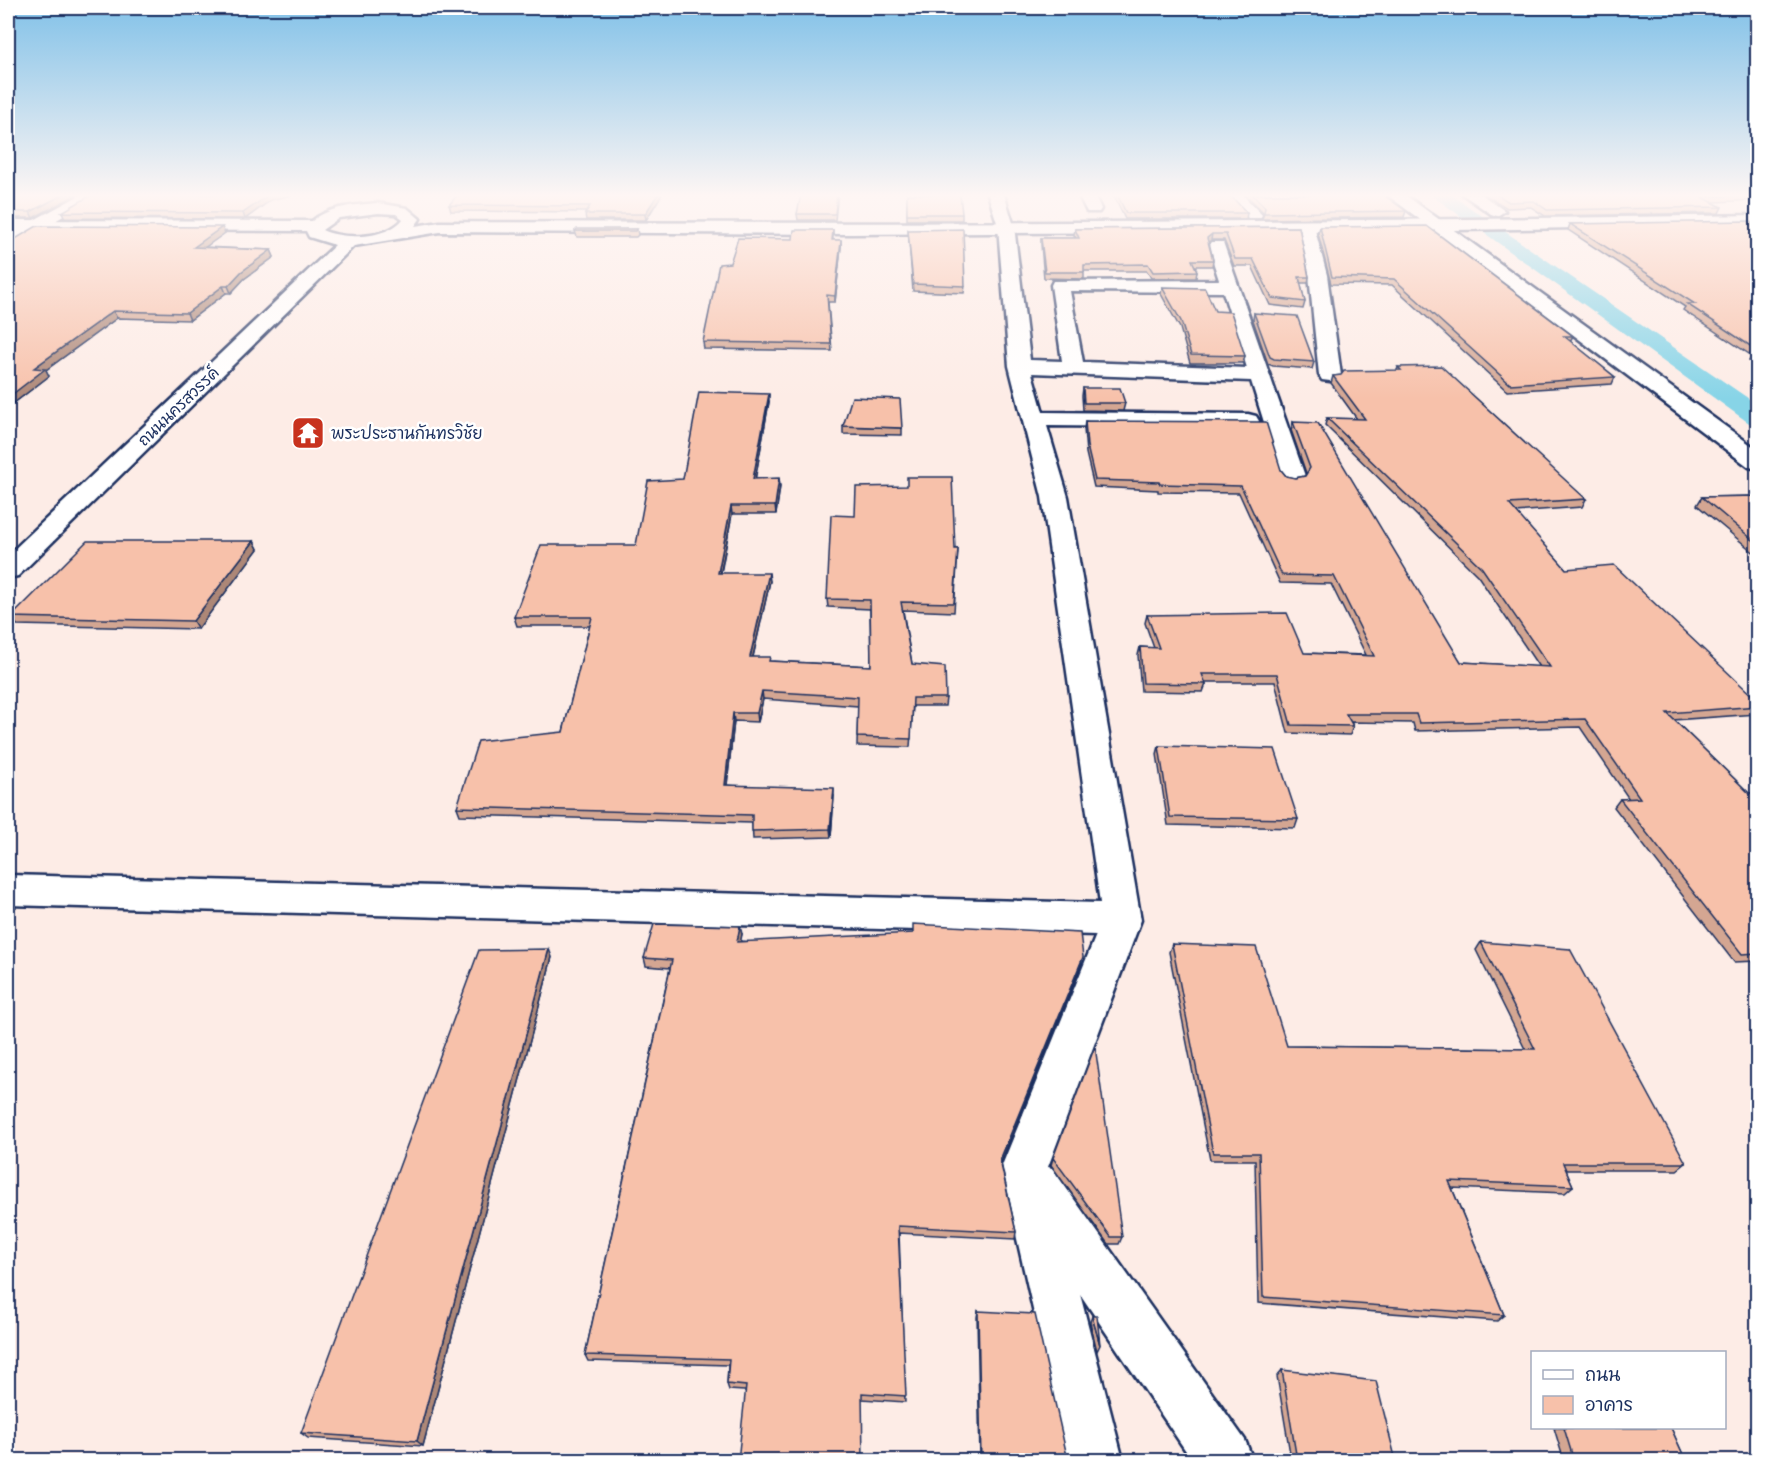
<svg xmlns="http://www.w3.org/2000/svg" width="1765" height="1468" font-family="Mynerve,'Playpen Sans Thai',sans-serif">
  <style>
    .lines { fill: none; stroke-linecap: round; stroke-linejoin: round }
    .canal { fill: #87d4e7; fill-rule: evenodd }
    .minor-casing { stroke: #1b2f5e; stroke-width: 5 }
    .major-casing { stroke: #1b2f5e; stroke-width: 5 }
    .minor { fill: #fff; fill-rule: evenodd }
    .major { fill: #fff; fill-rule: evenodd }
    .wall { fill: #d4a692; stroke: #1b2f5e; stroke-width: 1.5 }
    .shaded-wall { fill: #ad8777; stroke: #1b2f5e; stroke-width: 1.5 }
    .building { fill: #f7c1aa; stroke: #1b2f5e; stroke-width: 1.5 }
    .labels { text-anchor: middle; stroke-width: 5; stroke-linejoin: round; paint-order: stroke }
    .far-street-label { font-size: 16px; fill: #1b2f5e; stroke: #fff }
    .far-poi-label { font-size: 16px; fill: #1b2f5e; stroke: #fff; text-anchor: start }
  </style>
  <rect width="100%" height="100%" fill="#fdece6"/>
  <filter id="ink" filterUnits="userSpaceOnUse"><feTurbulence type="fractalNoise" baseFrequency=".0167" numOctaves="2"/><feDisplacementMap in="SourceGraphic" scale="12" xChannelSelector="R" yChannelSelector="G"/><feConvolveMatrix kernelMatrix="1 2 1 2 8 2 1 2 1" color-interpolation-filters="sRGB"/></filter>
  <g filter="url(#ink)">
    <g class="lines">
      <path class="canal" d="M1430,194H1450L1758,405V425L1749,423Z"/>
      <g class="minor-casing">
        <g id="minor">
          <path d="M82,194H101L14,245L8,246V234Z"/>
          <path d="M988,194H1004L1014,226L1030,360L1062,361L1051,285L1053,281L1219,280L1208,246L1211,242H1223L1305,476L1302,481L1293,483L1284,481L1281,476L1251,381L1032,373L1043,412L1248,414L1256,416L1259,421L1256,426L1248,428L1047,426L1068,497L1141,920L1048,1167L1052,1168L1245,1440L1253,1460H1192L1080,1294L1123,1460H1067L1001,1168L1096,935L8,905V875L1100,903L1042,497L1009,366L998,226ZM1070,291L1223,292L1247,368L1083,362Z"/>
          <path d="M1078,194H1094L1101,209L1099,212H1087Z"/>
          <path d="M1225,194H1242L1262,215L1260,218H1248Z"/>
          <path d="M1386,194H1404L1758,450V469L1749,467Z"/>
          <path d="M1462,194H1481L1505,211L1497,216L1491,214Z"/>
          <path d="M1306,221L1314,226L1327,275L1341,375L1338,380L1330,381L1322,380L1319,375L1309,275L1298,226Z"/>
        </g>
      </g>
      <g class="major-casing">
        <path id="major" d="M378,203L407,208L420,219L415,226L440,222C879,224 1318,222 1758,215V225L1454,230L850,234L440,232L354,246L18,576L8,578V555L335,245L309,237L306,231L8,230V220L312,221C330,206 356,205 378,203ZM378,213L396,214L403,219C387,239 344,240 322,230L339,218Z"/>
      </g>
      <use href="#minor" class="minor"/>
      <use href="#major" class="major"/>
    </g>
    <g class="wall">
      <path d="M8,194H78L33,218H8Z"/>
      <path d="M662,194L646,220H586L585,214L586,212L451,211L449,205Z"/>
      <path d="M838,194L835,220H798L797,214Z"/>
      <path d="M907,194L962,214V220H907Z"/>
      <path d="M1113,194H1229L1247,213L1246,219H1125Z"/>
      <path d="M1245,194H1382L1406,211L1404,217L1262,219L1264,213Z"/>
      <path d="M1484,194H1758V200L1712,202L1722,207L1719,213L1545,216L1531,207L1507,208Z"/>
      <path d="M271,200L245,219L65,218L62,212Z"/>
      <path d="M1570,224L1758,226V366L1749,361L1752,356L1683,310L1685,307L1568,230Z"/>
      <path d="M1299,227L1309,277L1308,283H1300L1305,302L1303,309L1270,305L1252,266H1234L1224,240H1211L1209,242L1213,260L1212,266H1195L1197,271L1196,278H1151L1147,271H1084V279L1044,278L1041,245V238H1076L1074,235L1075,229Z"/>
      <path d="M1320,227L1573,336L1570,341L1615,377L1612,384L1507,391L1392,285L1331,284L1318,233Z"/>
      <path d="M637,229L638,235L636,237H577L575,231Z"/>
      <path d="M833,230V240H841V247L835,302H828L832,351L704,349L703,342L730,263L793,239Z"/>
      <path d="M908,230L965,286L964,293L913,291Z"/>
      <path d="M225,233L205,247L271,250L274,257L244,279L231,293H226L190,320L117,318L46,370L49,376L14,403H10L8,405V242Z"/>
      <path d="M1162,287L1215,311L1245,356L1243,363H1190L1180,328L1161,294Z"/>
      <path d="M1254,313L1314,362L1312,369L1273,366L1268,364L1253,320Z"/>
      <path d="M1398,367L1586,499L1582,507L1515,512L1566,569L1758,701L1757,714L1674,720L1749,793H1758V961L1734,962L1614,807L1620,799H1629L1580,727L1415,731L1413,723L1351,722L1353,726L1350,735L1288,733L1275,682H1205L1206,684L1203,692L1141,691L1138,655L1140,647L1154,648L1145,623L1147,615L1304,653L1366,655L1331,584L1280,583L1239,493L1158,492V490L1094,487L1086,453L1084,429L1085,421L1281,470L1286,476L1295,478L1305,476L1306,473L1291,430L1293,422L1461,662L1539,667L1478,576L1325,425L1327,418L1357,419L1331,383L1333,376L1397,371Z"/>
      <path d="M1083,388L1125,403L1123,411L1083,410L1082,396Z"/>
      <path d="M769,402L755,479L780,486L776,514H732L721,573L770,581L753,657L770,661L871,666L870,609L828,607L827,599L955,549H958L954,612L903,610L912,664L946,698L945,706H913L910,747L857,746L858,706L763,699L758,722L734,721L727,785L834,796L831,837L753,839L752,823L460,815L457,807L563,732L590,626H517L514,617L636,545L683,479Z"/>
      <path d="M843,426L902,428V435L843,434Z"/>
      <path d="M1758,496V556L1697,505L1702,497Z"/>
      <path d="M254,541L258,549L198,629L17,625L11,617Z"/>
      <path d="M1159,746L1298,819L1295,828L1168,825L1157,754Z"/>
      <path d="M742,934L740,941L1081,965L1001,1163L1016,1232L1015,1239L899,1233L905,1402L729,1390L727,1384L728,1365L588,1361L585,1355L670,968L646,966L644,958Z"/>
      <path d="M1481,942L1686,1163L1677,1170H1566L1573,1186L1565,1193L1452,1188L1504,1315L1497,1321L1258,1303L1255,1160H1210L1169,952L1172,944L1287,1046L1525,1049L1476,950Z"/>
      <path d="M552,957L423,1446L308,1438L301,1433Z"/>
      <path d="M1053,1158L1122,1237L1119,1244H1108L1051,1165Z"/>
      <path d="M978,1311L1067,1456L1111,1461H980L977,1317Z"/>
      <path d="M1092,1316L1100,1345L1097,1351L1090,1322Z"/>
      <path d="M1282,1370L1396,1461H1305L1291,1459L1277,1376Z"/>
      <path d="M1554,1428H1671L1686,1461H1564Z"/>
    </g>
    <g class="shaded-wall">
      <path d="M64,194H78L33,218L30,212Z"/>
      <path d="M269,194H296L271,200L245,219L243,213Z"/>
      <path d="M658,194H662L646,220L645,214Z"/>
      <path d="M222,227L225,233L197,253L194,247Z"/>
      <path d="M1212,234L1211,240L1206,245L1207,238Z"/>
      <path d="M841,240V247L835,302V296Z"/>
      <path d="M271,250L274,257L244,279L231,293L228,286L241,272Z"/>
      <path d="M223,286L226,293L190,320L187,313Z"/>
      <path d="M113,311L117,318L46,370L49,376L14,403L10,396L34,368Z"/>
      <path d="M769,394V402L754,486L753,479Z"/>
      <path d="M779,478L780,486L776,514L775,506Z"/>
      <path d="M731,506L732,514L719,581L718,573Z"/>
      <path d="M254,541L258,549L198,629L193,621Z"/>
      <path d="M769,573L770,581L751,665L750,657Z"/>
      <path d="M762,691L763,699L758,722L757,713Z"/>
      <path d="M733,713L734,721L726,793L725,785Z"/>
      <path d="M834,788V796L831,837L830,829Z"/>
      <path d="M740,926L742,934L739,950L737,942Z"/>
      <path d="M549,949L552,957L423,1446L417,1441Z"/>
      <path d="M1083,957L1081,965L999,1167L1000,1160Z"/>
    </g>
    <g class="building">
      <path d="M8,194H64L30,212H8Z"/>
      <path d="M93,194H270L243,213L62,212Z"/>
      <path d="M458,194H658L645,214H585L590,206L449,205Z"/>
      <path d="M801,194H837L835,214H797Z"/>
      <path d="M907,194H960L962,214H907Z"/>
      <path d="M1117,194H1229L1247,213H1126Z"/>
      <path d="M1252,194H1382L1406,211L1264,213L1265,207Z"/>
      <path d="M1496,194H1758V195L1702,197L1722,207L1547,210L1534,201L1509,202Z"/>
      <path d="M1749,221L1758,226V351L1687,304H1695L1570,224Z"/>
      <path d="M37,226L222,227L194,247L271,250L241,272L228,286H223L187,313L113,311L34,368L45,369L10,396H8V242L12,241Z"/>
      <path d="M1427,226L1573,336H1564L1615,377L1510,384L1394,279L1332,277L1320,227Z"/>
      <path d="M1299,227L1309,277H1299L1305,302L1272,298L1253,259H1235L1226,234H1212L1207,238L1213,260H1192L1197,271L1153,272L1148,264L1084,265V272H1045L1041,238H1079L1075,229Z"/>
      <path d="M577,229H637L635,231H575Z"/>
      <path d="M963,229L965,286L913,284L908,230Z"/>
      <path d="M794,230H833L832,240H841L835,296L827,295L831,344L703,342L719,264L730,263L738,238L793,239Z"/>
      <path d="M1162,287L1205,288L1215,311L1231,312L1245,356L1191,355L1181,321Z"/>
      <path d="M1254,313L1297,316L1314,362L1274,359L1270,357Z"/>
      <path d="M1441,366L1586,499L1509,504L1566,569L1614,565L1758,701V706L1667,713L1749,793H1758V953L1742,954L1620,799L1640,798L1585,719L1419,723L1416,714H1346L1353,726L1291,725L1277,674H1202L1206,684L1143,683L1140,647L1159,648L1147,615L1287,613L1304,653L1374,656L1334,576L1282,575L1241,486L1160,484L1159,482L1095,480L1087,446L1085,421L1266,422L1281,470L1286,476L1295,478L1305,476L1310,468L1293,422L1318,423L1461,662L1550,667L1482,568L1327,418L1365,419L1333,376L1341,375L1344,371L1401,370L1398,367Z"/>
      <path d="M1083,388H1120L1125,403H1084Z"/>
      <path d="M699,392L769,394L753,479L779,478L775,506H731L718,573H769L750,657H770L769,661L871,666L870,600L827,599L831,515L855,516L856,487L907,486V477H952L955,549H958L954,603L901,602L912,664L945,667L946,698H913L911,739L857,737L858,697L762,691L757,713H733L725,785L834,788L830,829L752,831V815L457,807L478,741L563,732L592,617H514L541,545H636L648,481L683,479Z"/>
      <path d="M852,397L900,399L902,428L843,426Z"/>
      <path d="M1758,496V544L1702,497Z"/>
      <path d="M87,541H254L193,621L11,617Z"/>
      <path d="M1159,746L1275,749L1298,819L1170,817Z"/>
      <path d="M654,924L740,926L737,942L913,933V924L1080,933L1083,957L1000,1160L1016,1232L898,1226L906,1396L862,1393L863,1461H738L746,1386L727,1384L729,1359L585,1355L672,960L644,958Z"/>
      <path d="M1481,942L1570,949L1686,1163H1563L1573,1186L1449,1181L1504,1315L1263,1297L1259,1153H1213L1172,944L1256,947L1287,1046L1535,1049Z"/>
      <path d="M549,949L417,1441L301,1433L479,950Z"/>
      <path d="M1095,1046L1122,1237H1111L1053,1158Z"/>
      <path d="M978,1311L1035,1314L1067,1456L1111,1457V1461H981Z"/>
      <path d="M1092,1316H1097L1100,1345Z"/>
      <path d="M1282,1370L1376,1381L1396,1461H1351L1296,1454Z"/>
      <path d="M1564,1428H1671L1686,1461H1574Z"/>
    </g>
  </g>
  <linearGradient id="sky" x2="0" y2="1"><stop stop-color="#81c1e8"/><stop offset="0.49" stop-color="#fef6f4"/><stop offset="1" stop-color="#fef6f4" stop-opacity="0"/></linearGradient>
  <rect width="1765" height="399" fill="url(#sky)"/>
  <defs>
    <g id="temple-square" transform="scale(1.725)"><rect x="-9" y="-9" width="18" height="18" rx="4" fill="#c8321e" stroke="#fff"/><path d="M0-6L5-2H3V0L6.5 2.5H4V6H1.5V3h-3V6H-4V2.5H-6.5L-3 0V-2H-5Z" fill="#fff"/></g>
  </defs>
  <g fill-rule="evenodd">
    <use href="#temple-square" x="308" y="433"/>
  </g>
  <g class="labels">
    <g class="far-street-label">
      <text transform="translate(178 406) rotate(-44)" y="6">ถนนนครสวรรค์</text>
    </g>
    <g class="far-poi-label">
      <text x="331" y="439">พระประธานกันทรวิชัย</text>
    </g>
  </g>
  <rect width="1765" height="1468" fill="none" stroke="#fff" stroke-width="30"/>
  <rect x="15" y="15" width="1735" height="1438" fill="none" stroke="#1b2f5e" stroke-width="2" filter="url(#ink)"/>
  <rect x="1531" y="1351" width="195" height="78" fill="#ffffff" stroke="#a4acbf" stroke-width="1.5"/>
  <rect x="1543" y="1370" width="30" height="9" fill="#ffffff" stroke="#a4acbf" stroke-width="1.5"/>
  <text x="1585" y="1381" font-size="18" fill="#1b2f5e">ถนน</text>
  <rect x="1543" y="1396" width="30" height="18" fill="#f7c1aa" stroke="#a4acbf" stroke-width="1.5"/>
  <text x="1585" y="1411" font-size="18" fill="#1b2f5e">อาคาร</text>
</svg>
